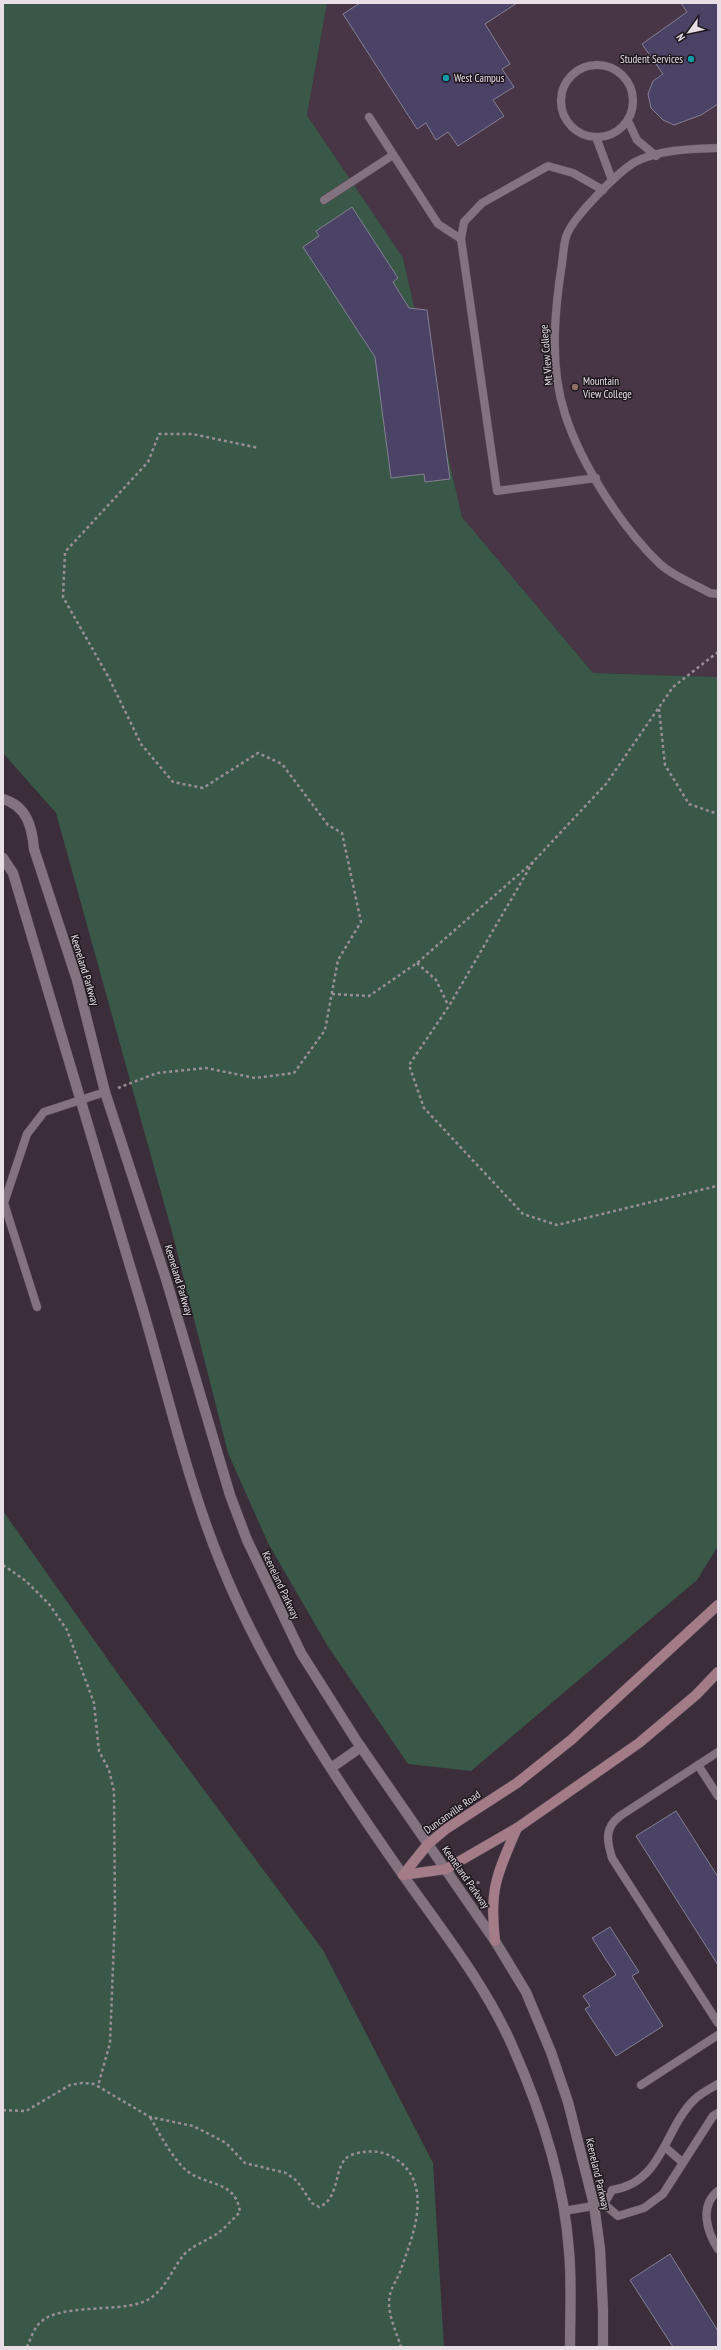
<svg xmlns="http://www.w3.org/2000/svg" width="721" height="2350" font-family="'PT Sans Narrow',sans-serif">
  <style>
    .built { fill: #483546 }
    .green { fill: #395847 }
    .building { fill: #4b4366; stroke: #848094 }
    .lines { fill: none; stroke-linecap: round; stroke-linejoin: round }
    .service-casing { stroke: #554954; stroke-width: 9 }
    .tertiary-casing { stroke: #554954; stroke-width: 11 }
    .secondary-casing { stroke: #554954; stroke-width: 11 }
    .path { stroke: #998e98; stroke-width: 2.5; stroke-dasharray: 3 3; stroke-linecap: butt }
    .service { stroke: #837381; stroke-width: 8 }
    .tertiary { stroke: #837381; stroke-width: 10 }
    .secondary { stroke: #a37c88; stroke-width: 10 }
    .culture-dot { fill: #0f9aa8; stroke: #1e181e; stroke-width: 1.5 }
    .education-dot { fill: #8d6e63; stroke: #1e181e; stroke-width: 1.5 }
    .labels { text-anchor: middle; stroke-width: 3; stroke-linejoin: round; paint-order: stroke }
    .poi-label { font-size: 11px; fill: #e7dee6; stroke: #1e181e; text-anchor: start }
    .street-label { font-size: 11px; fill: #e7dee6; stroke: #1e181e }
  </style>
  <rect width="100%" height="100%" fill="#3b2d3a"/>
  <path class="built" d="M327,3H718V677L593,673L462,517L403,258L307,115Z"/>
  <g class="green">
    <path d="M3,3H327L307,115L403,258L462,517L593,673L718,677V1546L697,1580L471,1771L408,1764L327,1645L268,1543L228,1453L172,1232L56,813L3,753Z"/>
    <path d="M3,1511L123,1681L323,1950L433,2163L444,2347H3Z"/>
  </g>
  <g class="building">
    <path d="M360,3H517L485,24L510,64L502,69L514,87L493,100L504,116L458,146L448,132L436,140L426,123L417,129L343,14Z"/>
    <path d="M681,3H718V104L701,115L674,125L663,120L651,108L648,94L653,81L663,74L642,44L687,12Z"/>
    <path d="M352,207L398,278L393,282L409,308L427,310L450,479L425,482L424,474L391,478L375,357L303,247L319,236L316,231Z"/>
    <path d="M676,1811L718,1877V1965L636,1836Z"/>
    <path d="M610,1927L639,1972L632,1976L663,2026L616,2056L585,2009L590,2006L583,1996L616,1975L592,1938Z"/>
    <path d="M670,2254L718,2331V2347H673L630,2280Z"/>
  </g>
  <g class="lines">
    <g class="service-casing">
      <g id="service">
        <circle cx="597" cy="101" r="36"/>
        <path d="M369,117L438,224L461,239"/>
        <path d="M628,121L637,140L656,156"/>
        <path d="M596,137L612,180"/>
        <path d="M718,148C691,149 660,149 635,162C618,172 571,219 566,237C563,247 563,260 561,270C554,318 550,368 565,414C581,464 622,528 660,564C673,576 694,584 710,593L718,594"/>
        <path d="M324,200L393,155"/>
        <path d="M596,478L497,491L461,239L464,222L482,203L548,166L573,173L603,190"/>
        <path d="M37,1307L4,1203L27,1134L44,1112L105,1092"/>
        <path d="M718,1752L620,1816C604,1828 607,1841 612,1858L718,2023"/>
        <path d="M698,1765L718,1796"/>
        <path d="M641,2085L718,2035"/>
        <path d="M665,2147L682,2162"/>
        <path d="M718,2191C699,2206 707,2232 718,2249"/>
        <path d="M604,2204L612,2190C663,2183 664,2128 695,2099C701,2093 711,2088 718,2084"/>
        <path d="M604,2204L618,2216L644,2208L663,2194L713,2116L718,2113"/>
        <path d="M564,2211L599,2205"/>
      </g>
    </g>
    <g class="tertiary-casing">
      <g id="tertiary">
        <path d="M3,799C27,806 32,827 34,849L77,980L105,1092L166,1279L230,1495L247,1540L301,1653L356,1740L495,1941L526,1992L551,2052L568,2102L594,2205L600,2249L603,2310V2347"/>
        <path d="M3,858L13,873C55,1017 99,1160 141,1303C167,1390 187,1481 221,1564C264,1671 337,1781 403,1875C441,1929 484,1983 511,2043C540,2108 564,2180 569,2251C572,2283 570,2315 570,2347"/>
        <path d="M331,1768L361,1747"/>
      </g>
    </g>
    <g class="secondary-casing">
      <g id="secondary">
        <path d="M403,1875L428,1844L446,1829L517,1783L571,1740L718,1605"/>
        <path d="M403,1875L446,1869L517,1828L639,1743L696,1695L718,1672"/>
        <path d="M495,1941C489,1889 497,1874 517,1828"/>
      </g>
    </g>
    <g class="path">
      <path d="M659,709L665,765L689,804L718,814"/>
      <path d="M533,862L449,1006L409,1065L424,1108L523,1214L557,1225L713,1187L718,1184"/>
      <path d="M417,963L436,980L448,1005"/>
      <path d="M332,994L369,996L417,963L533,862L606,784L673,687L718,652"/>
      <path d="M118,1088L157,1073L206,1068L255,1078L294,1073L325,1030L338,960L361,922L342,833L328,825L282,764L258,753L203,788L173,782L141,744L109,678L63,597L65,552L148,462L159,434H192L259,448"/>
      <path d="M3,1565L26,1581L49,1604L67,1630L94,1703L99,1751L109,1770L114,1791L115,1915L110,2043L98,2086"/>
      <path d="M471,1880L482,1884"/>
      <path d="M3,2110L26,2111L70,2085L82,2083L94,2084L150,2117L193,2126L211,2135L226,2143L245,2163L286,2173L297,2181L312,2203L319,2207C342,2198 332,2163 351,2155C369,2149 385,2150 400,2162C432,2188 413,2236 401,2269C397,2282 389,2288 389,2303C389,2317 397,2334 401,2347"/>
      <path d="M27,2347C31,2338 34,2327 42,2321C59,2305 117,2311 140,2303C163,2296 169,2274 182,2257C190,2246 207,2241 218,2233C226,2227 233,2219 240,2212C235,2176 200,2189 180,2164C168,2150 159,2133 150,2117"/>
    </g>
    <use href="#service" class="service"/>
    <use href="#tertiary" class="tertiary"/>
    <use href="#secondary" class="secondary"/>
  </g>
  <g class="culture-dot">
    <circle cx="691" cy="59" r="4"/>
    <circle cx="446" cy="78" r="4"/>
  </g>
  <circle class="education-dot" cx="575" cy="387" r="4"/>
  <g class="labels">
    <g class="poi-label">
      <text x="683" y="63" text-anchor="end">Student Services</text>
      <text x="454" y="82">West Campus</text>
      <text x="583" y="385">Mountain<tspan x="583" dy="13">View College</tspan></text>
    </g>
    <g class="street-label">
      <text transform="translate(546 355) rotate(-95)" y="4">Mt View College</text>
      <text transform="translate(85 970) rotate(73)" y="4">Keeneland Parkway</text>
      <text transform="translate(179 1280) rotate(73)" y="4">Keeneland Parkway</text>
      <text transform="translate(281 1585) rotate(65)" y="4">Keeneland Parkway</text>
      <text transform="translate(452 1812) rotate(-35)" y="4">Duncanville Road</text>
      <text transform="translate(466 1877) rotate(55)" y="4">Keeneland Parkway</text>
      <text transform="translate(598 2174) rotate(77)" y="4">Keeneland Parkway</text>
    </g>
  </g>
  <rect width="721" height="2350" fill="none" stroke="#e7dee6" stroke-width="8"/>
  <g transform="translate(689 32) rotate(237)" stroke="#1e181e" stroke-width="3" paint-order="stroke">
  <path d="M0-3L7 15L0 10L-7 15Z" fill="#e7dee6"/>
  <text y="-6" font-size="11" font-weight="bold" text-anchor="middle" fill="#e7dee6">N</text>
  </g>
</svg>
